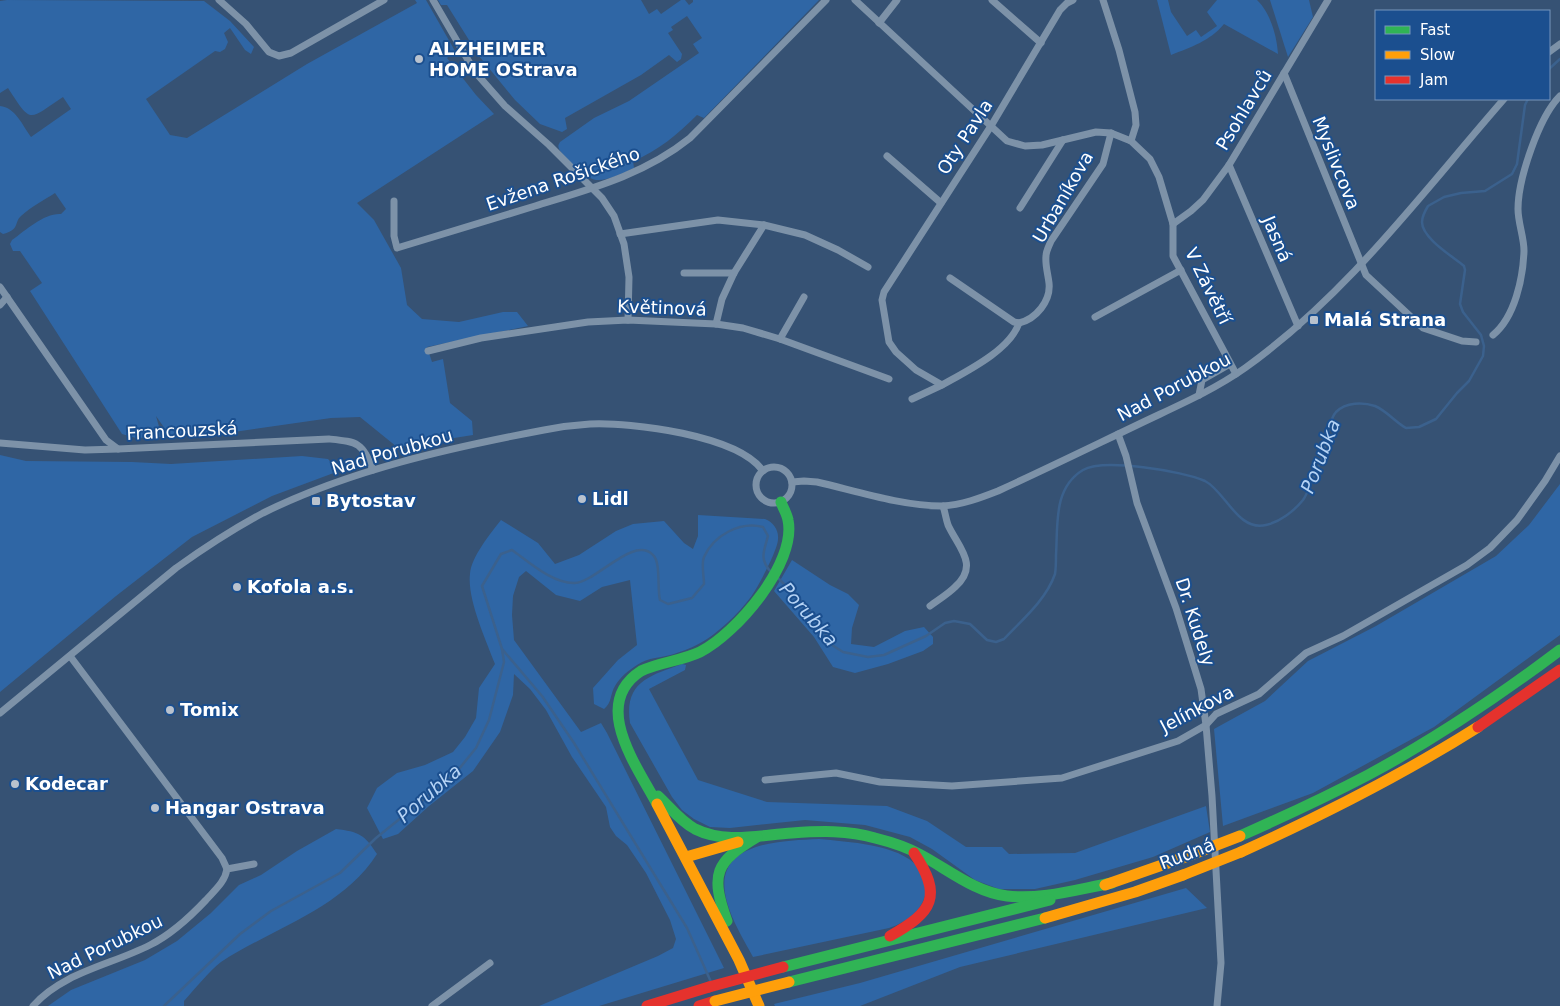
<svg xmlns="http://www.w3.org/2000/svg" width="1560" height="1006" font-family="'DejaVu Sans',sans-serif">
  <style>
    .green { fill: #2f66a5 }
    .lines { fill: none; stroke-linecap: round; stroke-linejoin: round }
    .stream { stroke: #3b618d; stroke-width: 2.5 }
    .street { stroke: #7d92a8; stroke-width: 7 }
    .fast { stroke: #30b455; stroke-width: 11 }
    .slow { stroke: #ff9f0a; stroke-width: 11 }
    .jam { stroke: #e5322d; stroke-width: 11 }
    .slow-bridge { stroke: #ff9f0a; stroke-width: 11 }
    .jam-bridge { stroke: #e5322d; stroke-width: 11 }
    .poi-dot { fill: #b9c2ce; stroke: #1b4f8f; stroke-width: 2 }
    .labels { text-anchor: middle; stroke-width: 4; stroke-linejoin: round; paint-order: stroke }
    .poi-label { font-size: 18px; font-weight: bold; fill: #fff; stroke: #1b4f8f; text-anchor: start }
    .street-label { font-size: 18px; fill: #fff; stroke: #1b4f8f }
    .water-label { font-size: 19px; font-style: italic; fill: #b5d3f5; stroke: #1b4f8f }
  </style>
  <rect width="100%" height="100%" fill="#365274"/>
  <g class="green">
    <path d="M7,0L204,1L230,21L254,47L251,54L245,50L230,28L224,33L228,42L225,49L220,52L215,51L146,99L170,135L187,138L307,64L417,3L415,0H426L455,51L447,58L476,95L494,114L357,203L374,220L401,268L407,305L422,319L459,322L503,312H517L528,326L427,347L432,362L443,359L450,403L472,421L473,435L397,447L360,417L331,418L227,433L170,436L156,416L162,437L136,438L122,434L30,291L42,283L20,251H13L10,244L12,240C26,230 44,213 61,214L66,209L55,193C44,200 31,207 21,216C14,222 20,230 3,234L0,232V106C15,107 23,126 31,137L71,109L63,97C28,120 32,125 8,88L0,93V1Z"/>
    <path d="M438,0H641L649,14L657,9L661,14L681,0H685L689,5L693,2V0H819L704,118L697,115C678,134 658,151 633,161L634,168C623,173 608,181 596,180C587,179 563,157 559,149C558,145 558,146 560,142L594,118L629,101L699,53L693,44L702,38L687,16L671,27L673,30L668,33L682,54L681,59L677,62L669,55L641,75L565,118L567,129L562,132L540,124L515,100L479,56L447,5H441Z"/>
    <path d="M1157,0H1168L1171,12L1187,36L1196,30L1201,37L1217,26L1207,12L1217,0H1257C1270,12 1277,36 1278,54L1224,24C1210,41 1191,47 1171,55Z"/>
    <path d="M1270,0H1309L1313,17L1288,57Z"/>
    <path d="M0,455L26,461L132,462L171,464L302,456L328,459L339,471L272,496L192,537L116,596L0,692Z"/>
    <path d="M1560,484V635L1434,727L1313,793L1223,826L1214,729L1265,701L1308,661L1376,626L1496,556L1529,525Z"/>
    <path d="M698,515L765,519C773,522 779,530 778,539C778,550 757,589 750,598C739,613 718,633 702,642C694,647 683,651 674,654C662,658 648,657 637,665C629,670 620,677 615,686C610,694 612,703 604,709L594,704L593,688L618,660L637,645L630,580L602,587L580,601L556,595L526,571L519,577L513,596L512,615L514,640L581,732L601,723L607,733L724,968L599,1006H539L658,956L673,948L676,939L670,920L646,873L627,845L616,836L610,827L606,807L572,757L546,710L530,689L514,674L513,695L500,732L473,771L429,806L398,834L383,839L367,808L377,788L397,773L425,765L453,752L465,737L476,718L479,688L495,664C486,640 467,599 470,574C471,557 491,533 501,520L538,543L555,564L579,555L616,531L633,524L664,521L684,543L693,549L698,536Z"/>
    <path d="M792,560L830,585L848,594L859,605L852,628L851,644L874,647L905,631L924,627L933,637V644L923,651L888,664L855,673L833,667L814,637L774,591Z"/>
    <path d="M682,664L686,665L685,670L649,689L698,780L767,802L887,806L927,821L966,847H1002L1009,854L1075,853L1206,806L1210,832L1153,857L1075,880L1035,889H999L975,880L932,849L910,837L865,825L805,820L730,828L710,827L694,819L682,810L672,797L630,723C624,682 649,676 682,664Z"/>
    <path d="M336,829C359,832 364,834 377,854C342,909 273,928 221,962C209,971 195,989 184,1001V1006H48L71,990L145,960L177,941L211,913L239,885L261,875L297,851Z"/>
    <path d="M819,839C847,842 899,844 918,867C920,870 922,874 923,878C926,884 927,890 925,896C920,913 904,923 889,928L753,957C744,940 732,921 727,902C710,842 778,841 819,839Z"/>
    <path d="M1186,888L1207,908L960,967L860,1006H775L774,1004L860,983Z"/>
  </g>
  <g class="lines">
    <g class="stream">
      <path d="M1549,69L1560,59"/>
      <path d="M777,577L801,601L820,625L832,645L843,652L868,657L884,655L926,636L945,623L954,621L970,624L987,640L996,642L1004,639C1022,620 1046,600 1055,574C1056,568 1056,561 1056,555C1058,525 1053,488 1083,470C1103,458 1183,471 1205,481C1225,491 1238,532 1266,525C1280,522 1294,511 1303,500C1308,493 1311,483 1314,476C1317,469 1321,462 1323,455C1327,444 1328,421 1336,412C1346,402 1363,402 1375,406C1387,411 1395,422 1406,428L1419,427L1436,419L1457,393L1469,381L1483,356L1484,346L1481,335L1463,312L1460,304L1465,270L1464,266C1452,256 1422,238 1422,222C1422,216 1425,211 1428,206L1444,197L1461,193L1485,191L1512,174L1517,164L1525,105L1528,99"/>
      <path d="M502,649L542,696L574,743L687,928L711,982"/>
      <path d="M164,1006L240,934L271,911L340,873L376,838L454,775L476,748L489,720L504,662L502,649L482,586L501,554L512,550C529,562 553,584 575,583C596,582 634,535 653,555C661,562 657,589 660,600L668,604L692,598L704,584C704,576 701,564 704,557C714,535 740,521 763,527L768,536C764,551 759,559 771,572"/>
    </g>
    <g class="street">
      <path d="M219,0L246,24L269,52L279,56L291,53L384,0"/>
      <path d="M433,0L475,72L505,106L549,145L602,198L614,216L624,244L629,277L628,320"/>
      <path d="M855,0L1007,141L1025,146L1042,145L1096,132L1111,133L1131,141L1150,159L1159,177L1173,224V256L1236,374"/>
      <path d="M992,0L1041,43"/>
      <path d="M1073,0L1067,3L1060,10L991,126L884,292L882,300L889,342L896,352L916,370L942,385C967,371 1010,350 1019,323C1036,319 1051,301 1049,283C1048,274 1045,265 1046,256C1046,251 1049,246 1051,241L1103,164L1111,133"/>
      <path d="M1103,0L1119,50L1135,112L1136,125L1131,141"/>
      <path d="M879,23L897,0"/>
      <path d="M1549,52L1560,44"/>
      <path d="M1284,73L1366,275L1423,328L1462,341L1476,342"/>
      <path d="M887,156L941,203"/>
      <path d="M1229,165L1298,326"/>
      <path d="M394,201V236L397,248C443,234 489,220 535,206C590,189 644,175 690,138L826,0"/>
      <path d="M1020,208L1063,140"/>
      <path d="M1173,224L1191,211L1203,200L1229,165L1328,0"/>
      <path d="M620,234L718,220L764,225L805,235L838,250L868,267"/>
      <path d="M684,273H734"/>
      <path d="M950,278L1014,322L1019,323"/>
      <path d="M0,287L106,440L118,449L329,439C358,442 362,442 373,470"/>
      <path d="M0,305L7,297"/>
      <path d="M1095,317L1181,270"/>
      <path d="M716,324L722,299L734,273L764,225"/>
      <path d="M1493,335C1515,317 1523,278 1524,251C1524,237 1518,223 1518,209C1518,179 1539,117 1560,96"/>
      <path d="M780,339L804,297"/>
      <path d="M428,351L481,338L588,322L628,320L716,324L743,328L780,339L889,379"/>
      <path d="M1199,395L1202,380L1230,364"/>
      <path d="M912,399L942,385"/>
      <path d="M1118,434L1126,456L1137,503L1176,608L1201,689L1206,725L1212,796L1221,963L1217,1006"/>
      <path d="M0,443L85,450L118,449"/>
      <circle cx="774" cy="485" r="18"/>
      <path d="M792,482L804,481L817,482C856,491 902,506 942,506C962,505 980,498 998,491C1044,470 1089,448 1135,426C1172,408 1211,392 1245,368C1347,295 1422,193 1504,99"/>
      <path d="M930,606C938,600 948,594 955,587C980,565 958,547 948,525C946,519 945,512 943,506"/>
      <path d="M70,656L222,858L227,869"/>
      <path d="M0,713L176,568C204,548 233,529 263,513C350,470 449,448 544,430C559,427 574,425 590,424C631,422 738,435 763,471"/>
      <path d="M765,780L836,773L880,782L952,786L1062,778L1178,741L1206,725L1216,714L1259,694L1306,653L1343,636L1467,565L1490,548L1517,520L1545,481L1560,456"/>
      <path d="M33,1006C63,972 111,965 150,945C172,934 190,917 206,900C215,890 225,882 227,869L254,864"/>
      <path d="M432,1006L490,963"/>
    </g>
    <g class="fast">
      <path d="M658,796C670,807 680,821 695,829C725,844 760,835 792,833C820,831 848,830 875,838C891,842 907,847 921,855C949,870 975,892 1007,896C1042,900 1078,889 1112,883"/>
      <path d="M657,804C637,766 590,704 641,671C660,662 681,661 700,652C736,634 797,563 788,520C787,514 783,508 781,502"/>
      <path d="M1240,836C1283,817 1326,797 1368,775C1435,739 1499,696 1560,650"/>
      <path d="M727,921C710,874 715,862 757,837"/>
      <path d="M783,967L1050,900"/>
      <path d="M789,982L1045,918"/>
    </g>
    <g class="slow">
      <path d="M657,804L739,960L759,1006"/>
      <path d="M1241,852C1323,815 1402,775 1478,727"/>
      <path d="M686,857L738,842"/>
      <path d="M1105,885L1188,856"/>
      <path d="M1045,918L1135,892L1183,875"/>
    </g>
    <g class="jam">
      <path d="M1478,727L1560,670"/>
      <path d="M890,936C933,912 943,896 914,853"/>
      <path d="M647,1006L709,987"/>
      <path d="M699,1006L715,1001"/>
    </g>
    <g class="slow-bridge">
      <path d="M1188,856L1240,836"/>
      <path d="M1183,875L1241,852"/>
      <path d="M715,1001L789,982"/>
    </g>
    <path class="jam-bridge" d="M709,987L783,967"/>
  </g>
  <g class="poi-dot">
    <circle cx="419" cy="59" r="5"/>
    <rect x="1309" y="315" width="10" height="10" rx="2.5"/>
    <circle cx="582" cy="499" r="5"/>
    <rect x="311" y="496" width="10" height="10" rx="2.5"/>
    <circle cx="237" cy="587" r="5"/>
    <circle cx="170" cy="710" r="5"/>
    <circle cx="15" cy="784" r="5"/>
    <circle cx="155" cy="808" r="5"/>
  </g>
  <g class="labels">
    <g class="poi-label">
      <text x="429" y="55">ALZHEIMER<tspan x="429" dy="21">HOME OStrava</tspan></text>
      <text x="1324" y="326">Malá Strana</text>
      <text x="592" y="505">Lidl</text>
      <text x="326" y="507">Bytostav</text>
      <text x="247" y="593">Kofola a.s.</text>
      <text x="180" y="716">Tomix</text>
      <text x="25" y="790">Kodecar</text>
      <text x="165" y="814">Hangar Ostrava</text>
    </g>
    <g class="street-label">
      <text transform="translate(1244 110) rotate(-59)" y="6">Psohlavců</text>
      <text transform="translate(965 137) rotate(-57)" y="6">Oty Pavla</text>
      <text transform="translate(1336 163) rotate(68)" y="6">Myslivcova</text>
      <text transform="translate(563 179) rotate(-19)" y="6">Evžena Rošického</text>
      <text transform="translate(1063 197) rotate(-60)" y="6">Urbaníkova</text>
      <text transform="translate(1277 239) rotate(67)" y="6">Jasná</text>
      <text transform="translate(1208 286) rotate(64)" y="6">V Závětří</text>
      <text transform="translate(662 308) rotate(2)" y="6">Květinová</text>
      <text transform="translate(1174 387) rotate(-28)" y="6">Nad Porubkou</text>
      <text transform="translate(182 431) rotate(-3)" y="6">Francouzská</text>
      <text transform="translate(392 452) rotate(-16)" y="6">Nad Porubkou</text>
      <text transform="translate(1195 622) rotate(72)" y="6">Dr. Kudely</text>
      <text transform="translate(1197 709) rotate(-28)" y="6">Jelínkova</text>
      <text transform="translate(1187 854) rotate(-21)" y="6">Rudná</text>
      <text transform="translate(105 947) rotate(-26)" y="6">Nad Porubkou</text>
    </g>
    <g class="water-label">
      <text transform="translate(1320 456) rotate(-69)" y="7">Porubka</text>
      <text transform="translate(809 614) rotate(49)" y="7">Porubka</text>
      <text transform="translate(429 793) rotate(-41)" y="7">Porubka</text>
    </g>
  </g>
  <rect x="1375" y="10" width="175" height="90" fill="#1b4f8f" stroke="#7695bc"/>
  <rect x="1385" y="26" width="25" height="8" fill="#30b455" stroke="#7695bc"/>
  <text x="1420" y="35" font-size="15" fill="#ffffff">Fast</text>
  <rect x="1385" y="51" width="25" height="8" fill="#ff9f0a" stroke="#7695bc"/>
  <text x="1420" y="60" font-size="15" fill="#ffffff">Slow</text>
  <rect x="1385" y="76" width="25" height="8" fill="#e5322d" stroke="#7695bc"/>
  <text x="1420" y="85" font-size="15" fill="#ffffff">Jam</text>
</svg>
